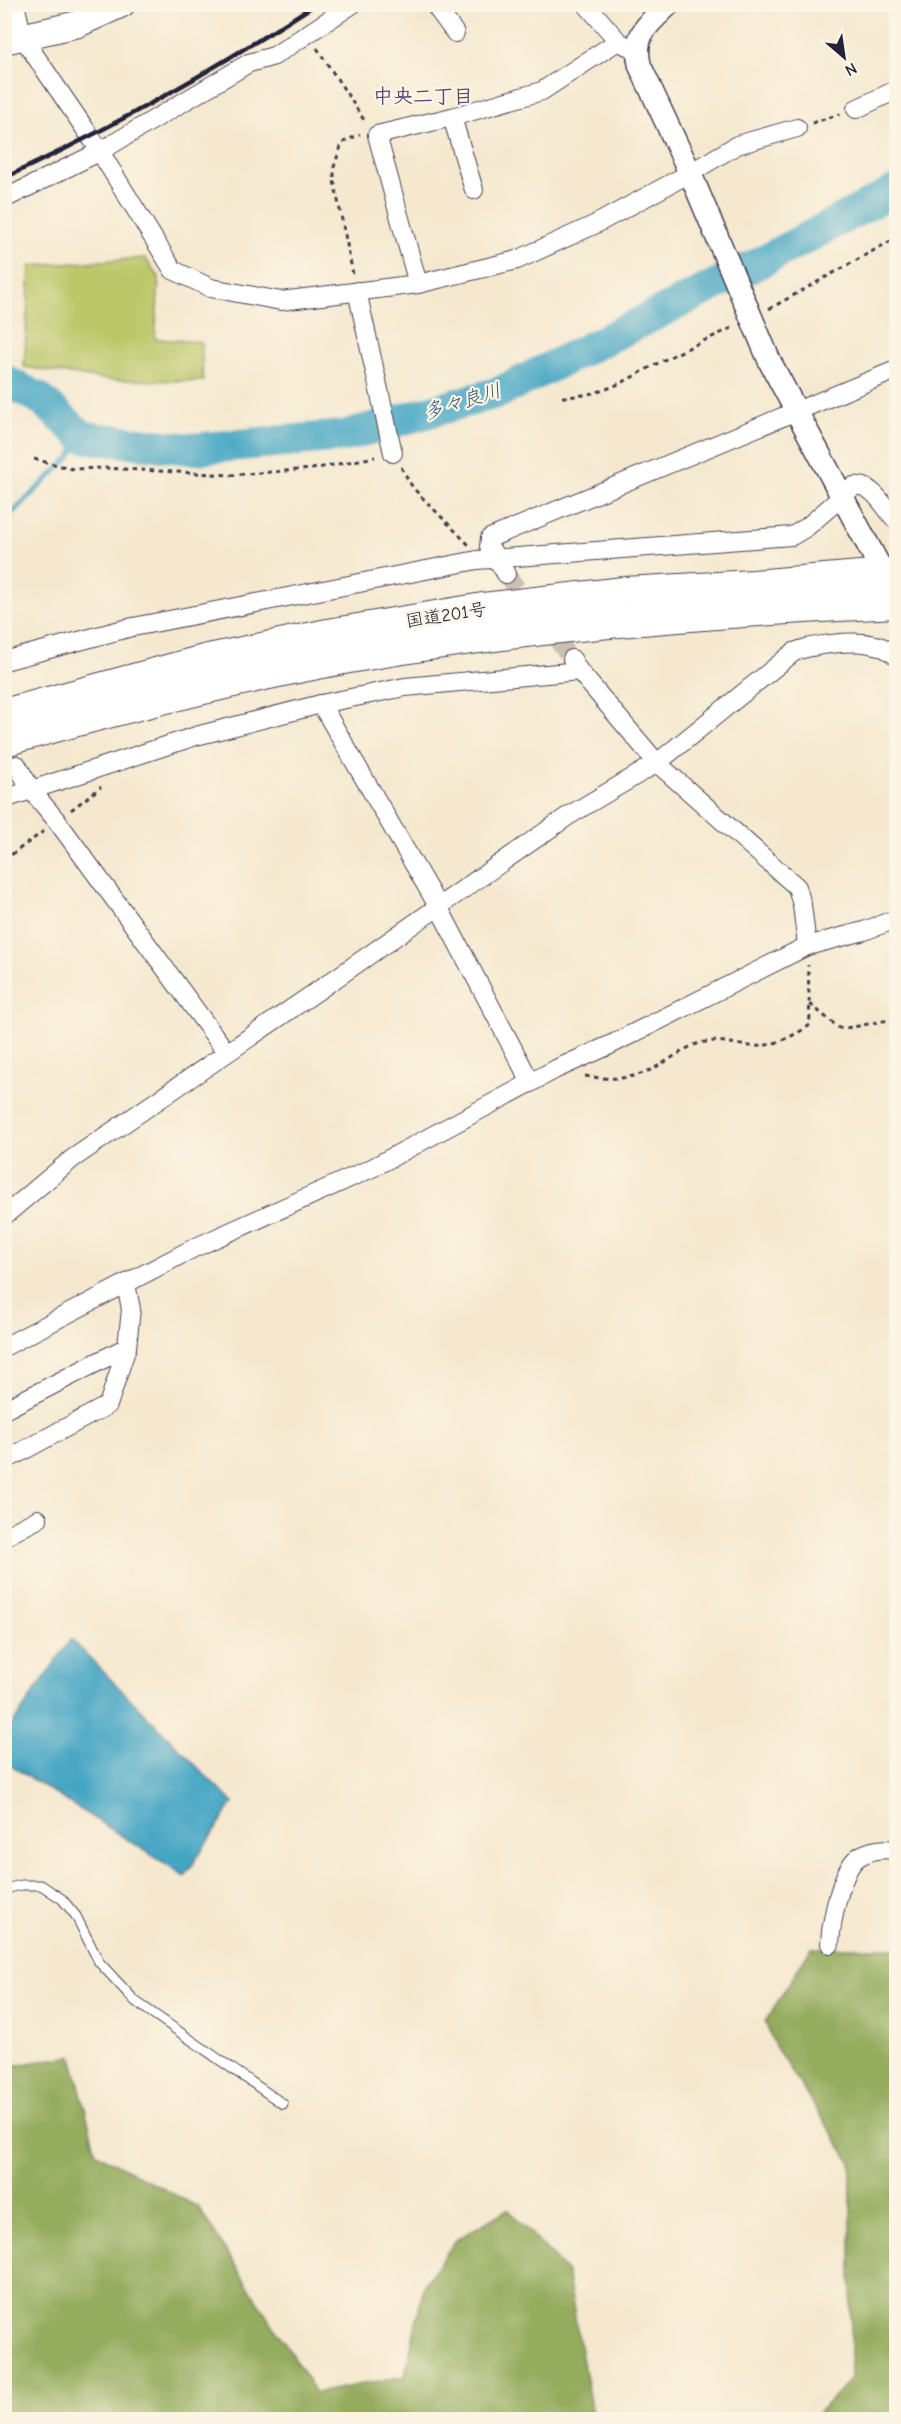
<svg xmlns="http://www.w3.org/2000/svg" width="901" height="2424" font-family="'Comic Neue','Klee One',sans-serif">
  <style>
    .green { fill: #bbc769; stroke: #6e7452; stroke-width: 1.5 }
    .forest { fill: #94ac5d; stroke: #5b674c; stroke-width: 1.5 }
    .water { fill: #44a6c4; stroke: #336480; stroke-width: 1.5 }
    .lines { fill: none; stroke-linecap: round; stroke-linejoin: round }
    .stream { stroke: #44a6c4; stroke-width: 5 }
    .river { stroke: #44a6c4; stroke-width: 32 }
    .minor-tunnel { stroke: #cbc0b1; stroke-width: 18; stroke-dasharray: 18 9; stroke-linecap: butt }
    .service-casing { stroke: #424051; stroke-width: 11 }
    .minor-casing { stroke: #424051; stroke-width: 20 }
    .tertiary-casing { stroke: #424051; stroke-width: 25 }
    .secondary-casing { stroke: #424051; stroke-width: 28 }
    .trunk-casing { stroke: #424051; stroke-width: 32 }
    .path { stroke: #424051; stroke-width: 3; stroke-dasharray: 4.5 4.5; stroke-linecap: butt }
    .service { stroke: #fff; stroke-width: 9 }
    .minor { stroke: #fff; stroke-width: 18 }
    .tertiary { stroke: #fff; stroke-width: 22 }
    .secondary { stroke: #fff; stroke-width: 26 }
    .trunk { stroke: #fff; stroke-width: 30 }
    .rail { stroke: #22223b; stroke-width: 4.5 }
    .labels { text-anchor: middle; stroke-width: 4.5; stroke-linejoin: round; paint-order: stroke }
    .street-label { font-size: 18px; fill: #22223b; stroke: #fcf5e5 }
    .neighbourhood-label { font-size: 20px; font-weight: bold; fill: #554b70; stroke: #fcf5e5 }
    .water-label { font-size: 20px; font-style: italic; fill: #315d79; stroke: #fcf5e5 }
  </style>
  <rect width="100%" height="100%" fill="#fcf5e5"/>
  <filter id="ink" filterUnits="userSpaceOnUse"><feTurbulence type="fractalNoise" baseFrequency=".0167" numOctaves="2"/><feDisplacementMap in="SourceGraphic" scale="12" xChannelSelector="R" yChannelSelector="G"/><feConvolveMatrix kernelMatrix="1 2 1 2 8 2 1 2 1" color-interpolation-filters="sRGB"/></filter>
  <filter id="wash" filterUnits="userSpaceOnUse"><feTurbulence type="fractalNoise" baseFrequency=".008" numOctaves="4" result="noise"/><feDisplacementMap in="SourceGraphic" scale="24" xChannelSelector="R" yChannelSelector="G"/><feGaussianBlur stdDeviation="1.35" result="paint"/><feColorMatrix in="noise" values="0 0 0 0 0 0 0 0 0 0 0 0 0 0 0 0 0 1.4 0 .05"/><feComposite in="paint" operator="in"/></filter>
  <g filter="url(#wash)">
    <rect width="100%" height="100%" fill="#f5e8cf"/>
    <path class="green" d="M145,258L159,277L155,339L201,342L203,381L110,380L24,367L30,266Z"/>
    <g class="forest">
      <path d="M811,1948H896V2419H813L851,2378V2162L775,2046L765,2022Z"/>
      <path d="M72,2056L96,2153L198,2207L316,2393L405,2376L424,2285L456,2240L508,2209L567,2272L593,2419H5V2067Z"/>
    </g>
    <path class="water" d="M71,1639L233,1803L185,1876L5,1762V1735Z"/>
    <g class="lines">
      <path class="stream" d="M4,521L69,458L83,437"/>
      <path class="river" d="M4,380L39,398L83,437L192,449L344,436L500,392L763,261L896,190"/>
    </g>
  </g>
  <g filter="url(#ink)">
    <g class="lines">
      <path class="minor-tunnel" d="M506,574L572,659"/>
      <g class="service-casing">
        <path id="service" d="M4,1889L22,1885H41L62,1899L76,1916L99,1962L135,2001L283,2104"/>
      </g>
      <g class="minor-casing">
        <g id="minor">
          <path d="M15,4L23,38L94,142L173,270L211,288L281,301L418,284L517,260L596,224L690,173L737,145L797,128"/>
          <path d="M434,4L455,33"/>
          <path d="M586,4L618,41L627,46"/>
          <path d="M856,109L896,90"/>
          <path d="M452,117L474,190"/>
          <path d="M4,199L99,152L249,63L274,56L353,4"/>
          <path d="M418,284L377,135L452,117L542,91L618,41"/>
          <path d="M357,291L393,453"/>
          <path d="M506,574L489,546L490,538L896,370"/>
          <path d="M572,659L579,671L657,763L797,887L802,905L807,946"/>
          <path d="M4,661L128,628L477,560L792,536L807,527L854,486C873,483 884,508 896,520"/>
          <path d="M321,704L438,906L531,1083"/>
          <path d="M17,765L32,791L57,821L227,1053"/>
          <path d="M4,799L196,736L321,704L405,687L579,671"/>
          <path d="M4,1216L72,1159L332,981L568,816L657,763L794,652C811,645 852,640 870,644C880,645 889,650 896,656"/>
          <path d="M126,1284L131,1309L127,1347"/>
          <path d="M4,1347L194,1248L372,1168L556,1069L610,1045L807,946L864,931L896,919"/>
          <path d="M4,1410L127,1347L108,1405L4,1461"/>
          <path d="M4,1537L38,1519"/>
          <path d="M830,1944C831,1923 841,1867 860,1856C872,1849 883,1848 896,1850"/>
        </g>
      </g>
      <g class="tertiary-casing">
        <path id="tertiary" d="M669,4C648,24 632,35 640,66L690,173L770,362L890,586"/>
      </g>
      <g class="secondary-casing">
        <path id="secondary" d="M4,41L78,24L122,4"/>
      </g>
      <g class="trunk-casing">
        <g id="trunk">
          <path d="M4,714L204,660L328,634L483,608L624,592L754,585L896,573"/>
          <path d="M4,741C118,709 233,679 349,658C530,626 713,612 896,603"/>
        </g>
      </g>
      <g class="path">
        <path d="M317,48L366,123"/>
        <path d="M812,123L840,114"/>
        <path d="M353,274L334,181V167L342,143L360,134"/>
        <path d="M769,309L896,238"/>
        <path d="M562,397C607,395 624,381 662,361C685,349 710,338 734,327"/>
        <path d="M34,459L73,469L106,468L230,475L312,469L375,457"/>
        <path d="M401,467L413,488L469,545"/>
        <path d="M71,810L101,787"/>
        <path d="M4,860L44,831"/>
        <path d="M810,1004L839,1028C859,1028 877,1020 896,1020"/>
        <path d="M585,1076C619,1081 639,1079 668,1060C680,1053 691,1044 705,1042C720,1039 736,1045 750,1046C771,1048 794,1036 810,1025L808,965"/>
      </g>
      <use href="#service" class="service"/>
      <use href="#minor" class="minor"/>
      <use href="#tertiary" class="tertiary"/>
      <use href="#secondary" class="secondary"/>
      <use href="#trunk" class="trunk"/>
      <path class="rail" d="M4,178C114,128 215,69 316,4"/>
    </g>
  </g>
  <g class="labels">
    <g class="street-label">
      <text transform="translate(446 615) rotate(-9)" y="6">国道201号</text>
    </g>
    <g class="neighbourhood-label">
      <text x="423" y="103">中央二丁目</text>
    </g>
    <g class="water-label">
      <text transform="translate(462 401) rotate(-17)" y="7">多々良川</text>
    </g>
  </g>
  <rect width="901" height="2424" fill="none" stroke="#fcf5e5" stroke-width="24"/>
  <g transform="translate(844 57) rotate(151)" stroke="#fcf5e5" stroke-width="4.5" paint-order="stroke">
  <path d="M0-4.5L10 22L0 15L-10 22Z" fill="#22223b"/>
  <text y="-9" font-size="16" font-weight="bold" text-anchor="middle" fill="#22223b">N</text>
  </g>
</svg>
